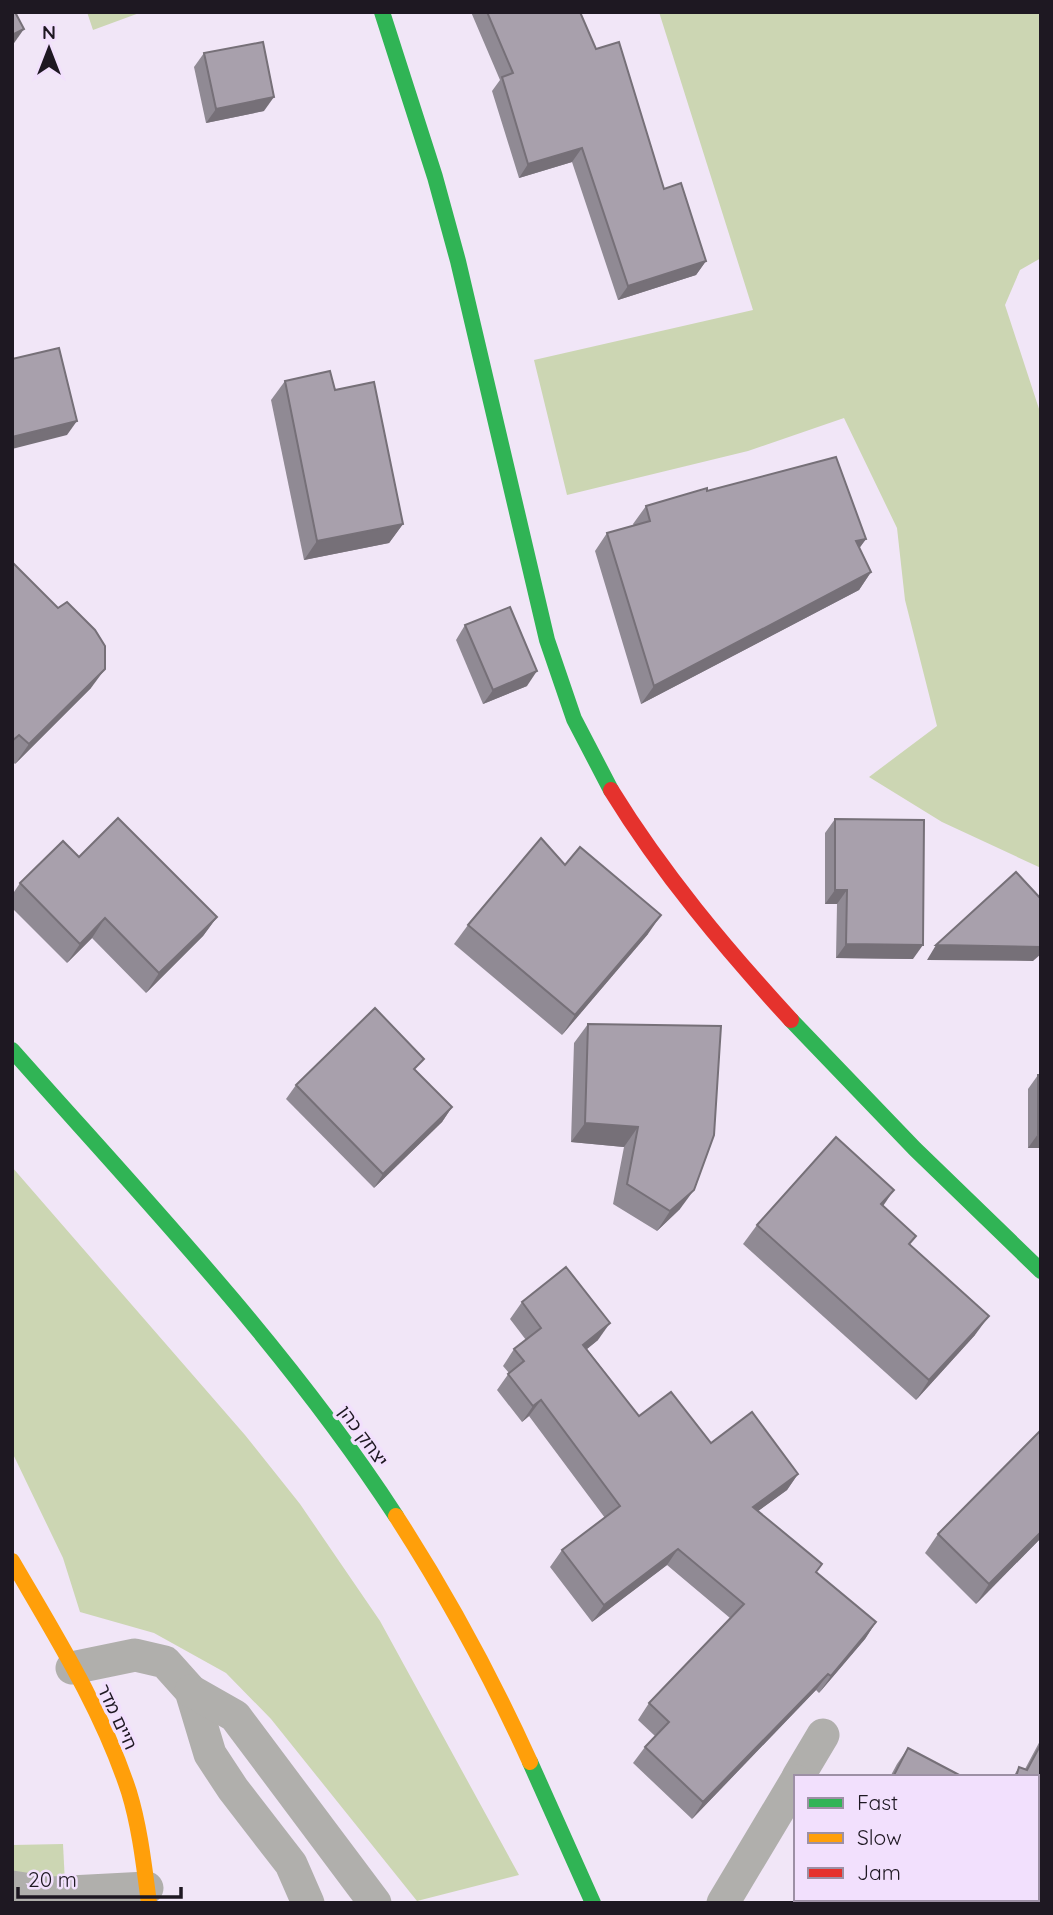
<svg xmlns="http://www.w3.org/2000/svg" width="1053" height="1915" font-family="Quicksand,'Noto Sans Hebrew',sans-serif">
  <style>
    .green { fill: #ccd6b3 }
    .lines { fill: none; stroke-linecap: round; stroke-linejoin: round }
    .lane { stroke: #b0afac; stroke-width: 33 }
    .fast { stroke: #30b455; stroke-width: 16 }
    .slow { stroke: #ff9f0a; stroke-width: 16 }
    .jam { stroke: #e5322d; stroke-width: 16 }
    .wall { fill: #908a94 }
    .shaded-wall { fill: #767078 }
    .building { fill: #a8a0ac; stroke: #767078; stroke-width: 2 }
    .labels { text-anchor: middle; stroke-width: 7; stroke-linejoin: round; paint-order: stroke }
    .street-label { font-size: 18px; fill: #1e1822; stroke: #f2e0fd }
  </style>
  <rect width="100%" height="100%" fill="#f1e6f7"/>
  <g class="green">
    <path d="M87,12H142L93,30Z"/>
    <path d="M659,12H1041V258L1020,270L1005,305L1041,415V868L942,822L869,777L937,726L905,600L897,528L844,418L748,451L567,495L534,360L753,310Z"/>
    <path d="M12,1167L245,1435L300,1504L380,1621L519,1875L417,1901L271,1719L226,1673L154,1633L80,1612L63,1558L12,1452Z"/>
    <path d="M63,1844L66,1903H12V1845Z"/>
  </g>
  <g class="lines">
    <g class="lane">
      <path d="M72,1668L135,1655L165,1662L191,1691L210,1754L233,1789L291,1864L308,1903"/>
      <path d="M191,1691L235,1716L375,1903"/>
      <path d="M798,1777L823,1735"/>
      <path d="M12,1887L51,1893L147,1888"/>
      <path d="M723,1903L796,1781"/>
    </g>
    <g class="fast">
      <path d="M382,12L435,177L458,261L547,640L574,719L611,790"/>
      <path d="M791,1020L915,1149L1041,1271"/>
      <path d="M12,1050C145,1200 286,1347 396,1516"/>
      <path d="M530,1762L593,1903"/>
    </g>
    <g class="slow">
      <path d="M396,1516C447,1595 491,1676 530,1762"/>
      <path d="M12,1561C55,1635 102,1709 129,1792C140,1828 144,1866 149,1903"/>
    </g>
    <path class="jam" d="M611,790C662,873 725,948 791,1020"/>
  </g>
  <g class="wall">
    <path d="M471,12H580L596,49L664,189L706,261L696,275L618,300L572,162L519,178L492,91L500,80Z"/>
    <path d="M204,53L264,111L206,123L194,67Z"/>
    <path d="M285,381L335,390L403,524L389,543L304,560L271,400Z"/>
    <path d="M707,491L866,539L859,548L871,572L859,590L641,704L595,551L607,533L634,526L633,524L646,506Z"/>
    <path d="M12,562L91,688L15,764L12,761Z"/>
    <path d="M465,625L527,686L483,704L456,640Z"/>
    <path d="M835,819L913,959L836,958L837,904H825V833Z"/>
    <path d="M79,857L217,917L203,936L146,993L92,938L67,963L12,908V895L20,883Z"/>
    <path d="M468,925L648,934L562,1035L454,944Z"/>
    <path d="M588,1024L680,1209L657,1231L613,1204L624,1147L571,1142L574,1043Z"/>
    <path d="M416,1071L452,1107L442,1122L374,1188L286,1099L296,1085Z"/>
    <path d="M1038,1075L1041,1148H1028V1089Z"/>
    <path d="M883,1206L975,1335L916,1400L743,1244L757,1225Z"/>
    <path d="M522,1302L598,1340L587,1349L639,1416L711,1443L798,1474L787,1490L758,1511L822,1564L816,1572L876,1622L865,1639L819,1693L816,1690L692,1819L633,1763L645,1747L655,1736L638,1720L649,1703L730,1618L667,1565L592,1622L550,1567L562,1550L605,1518L529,1416L522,1422L497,1390L509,1373L503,1366L514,1349L526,1340L510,1319Z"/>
    <path d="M938,1534L1041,1538L976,1604L925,1553Z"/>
    <path d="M1041,1739V1891L1037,1890V1777H1013L1019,1767L1025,1769Z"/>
    <path d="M908,1748L963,1777H890L897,1764Z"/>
  </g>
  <g class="shaded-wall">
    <path d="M24,29L12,46V35Z"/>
    <path d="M274,97L264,111L206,123L216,109Z"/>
    <path d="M582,148L572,162L519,178L528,164Z"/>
    <path d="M706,261L696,275L618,300L628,286Z"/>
    <path d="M77,421L67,435L12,449V437Z"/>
    <path d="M403,524L389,543L304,560L317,541Z"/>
    <path d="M866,539L853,557L856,541Z"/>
    <path d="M871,572L859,590L641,704L654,686Z"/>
    <path d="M105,669L91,688L15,764L29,744Z"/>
    <path d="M537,671L527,686L483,704L493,690Z"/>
    <path d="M835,890H847L837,904H825Z"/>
    <path d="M661,915L648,934L562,1035L575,1015Z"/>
    <path d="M217,917L203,936L146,993L159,973Z"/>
    <path d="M105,918L92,938L67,963L80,944Z"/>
    <path d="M846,944L923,945L913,959L836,958Z"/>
    <path d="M936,945L1041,947V954L1033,961L927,960Z"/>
    <path d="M452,1107L442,1122L374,1188L383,1174Z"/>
    <path d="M585,1123L638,1127L624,1147L571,1142Z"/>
    <path d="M1038,1134H1041V1148H1028Z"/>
    <path d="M694,1190L680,1209L657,1231L670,1211Z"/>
    <path d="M894,1190L881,1209V1204Z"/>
    <path d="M989,1316L975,1335L916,1400L929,1380Z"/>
    <path d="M610,1323L598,1340L572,1361L583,1345Z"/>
    <path d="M541,1400L529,1416L522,1422L533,1406Z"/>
    <path d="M798,1474L787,1490L742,1523L753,1507Z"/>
    <path d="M1041,1532V1538L976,1604L989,1584Z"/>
    <path d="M678,1549L667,1565L592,1622L604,1605Z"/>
    <path d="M876,1622L865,1639L819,1693L831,1676Z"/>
    <path d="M828,1674L816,1690L692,1819L703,1802Z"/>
    <path d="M1037,1870L1041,1871V1891L1037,1890Z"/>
  </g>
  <g class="building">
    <path d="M12,12H15L24,29L12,35Z"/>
    <path d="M487,12H580L596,49L619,42L664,189L681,183L706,261L628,286L582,148L528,164L502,77L513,73Z"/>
    <path d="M263,42L274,97L216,109L204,53Z"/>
    <path d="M59,348L77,421L12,437V359Z"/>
    <path d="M330,371L335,390L374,382L403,524L317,541L285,381Z"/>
    <path d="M836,457L866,539L856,541L871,572L654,686L607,533L650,521L646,506L707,488V491Z"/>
    <path d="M12,562L58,608L67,602L95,630L105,646V669L29,744L19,735L12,741Z"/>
    <path d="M510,607L537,671L493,690L465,625Z"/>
    <path d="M118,818L217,917L159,973L105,918L80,944L20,883L63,841L79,857Z"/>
    <path d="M835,819L924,820L923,945L846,944L847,890H835Z"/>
    <path d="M541,838L565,865L580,847L661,915L575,1015L468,925Z"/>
    <path d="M1016,872L1041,899V947L936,945Z"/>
    <path d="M375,1008L424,1059L414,1069L452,1107L383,1174L296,1085Z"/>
    <path d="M588,1024L721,1026L714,1135L694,1190L670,1211L627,1184L638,1127L585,1123Z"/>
    <rect x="1038" y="1075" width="3" height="59"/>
    <path d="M836,1137L894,1190L881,1204L916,1236L909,1244L989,1316L929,1380L757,1225Z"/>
    <path d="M566,1267L610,1323L583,1345L639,1416L671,1392L711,1443L752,1412L798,1474L753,1507L822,1564L816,1572L876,1622L831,1676L828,1674L703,1802L645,1747L669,1722L649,1703L744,1604L678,1549L604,1605L562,1550L620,1506L541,1400L533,1406L508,1374L524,1361L514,1349L541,1328L522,1302Z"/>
    <path d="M1041,1430V1532L989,1584L938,1534Z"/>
    <path d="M1041,1744V1871L1037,1870V1777H1016L1019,1767L1027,1770Z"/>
    <path d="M908,1748L963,1777H893Z"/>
  </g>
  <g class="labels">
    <g class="street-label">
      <text transform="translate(363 1436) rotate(54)" y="6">יצחק כהן</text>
      <text transform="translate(117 1717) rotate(65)" y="6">חיים מדר</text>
    </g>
  </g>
  <rect width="1053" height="1915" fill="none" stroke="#1e1822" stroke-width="28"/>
  <rect x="794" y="1775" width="245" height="126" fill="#f2e0fd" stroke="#9d90a5" stroke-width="2"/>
  <rect x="808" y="1798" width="35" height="10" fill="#30b455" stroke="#9d90a5" stroke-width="2"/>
  <text x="857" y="1810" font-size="21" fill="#1e1822">Fast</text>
  <rect x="808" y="1833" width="35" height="10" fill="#ff9f0a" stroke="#9d90a5" stroke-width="2"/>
  <text x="857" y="1845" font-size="21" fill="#1e1822">Slow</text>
  <rect x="808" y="1868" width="35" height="10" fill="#e5322d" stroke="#9d90a5" stroke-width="2"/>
  <text x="857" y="1880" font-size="21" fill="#1e1822">Jam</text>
  <g transform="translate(49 49)" stroke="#f2e0fd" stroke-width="5" paint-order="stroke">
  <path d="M0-5L12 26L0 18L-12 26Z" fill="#1e1822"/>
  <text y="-10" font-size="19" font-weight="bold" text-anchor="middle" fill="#1e1822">N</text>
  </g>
  <path d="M18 1887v10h163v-10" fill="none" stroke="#1e1822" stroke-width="3.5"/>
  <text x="28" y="1887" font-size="21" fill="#1e1822" stroke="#f2e0fd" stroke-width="5" paint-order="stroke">20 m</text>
</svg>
